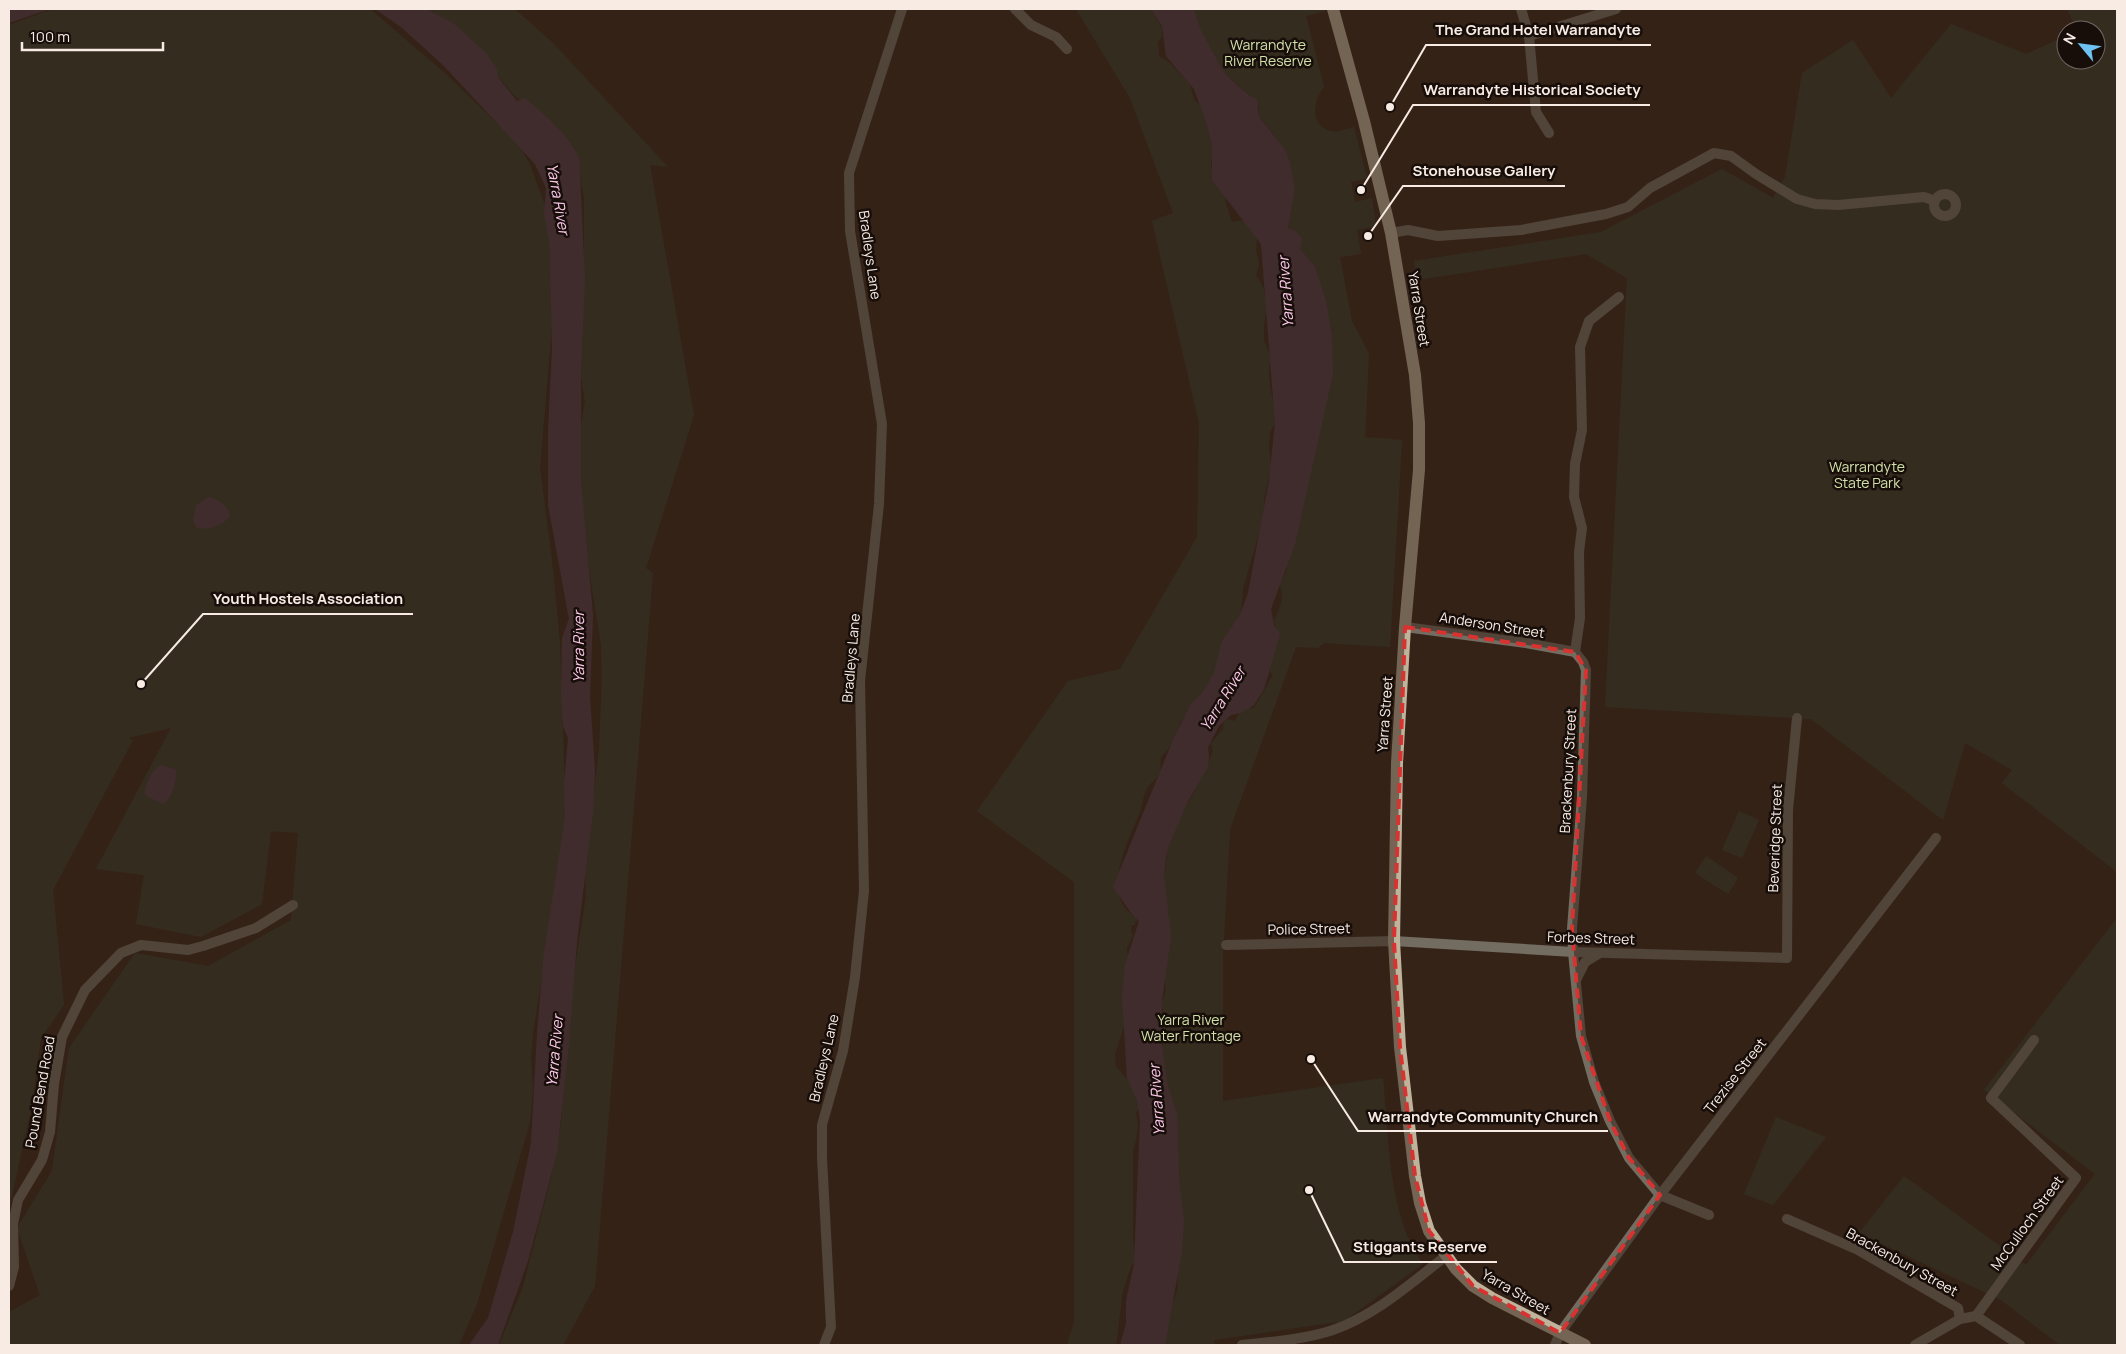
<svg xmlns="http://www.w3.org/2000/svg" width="2126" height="1354" font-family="Manrope,sans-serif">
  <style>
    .green { fill: #35392a }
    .water { fill: #513848 }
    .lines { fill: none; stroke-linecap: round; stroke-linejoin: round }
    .minor { stroke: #736d61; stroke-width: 10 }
    .primary { stroke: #bfb39b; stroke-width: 12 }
    .marked { fill: none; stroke: #d83231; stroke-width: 4; stroke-dasharray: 10 6; stroke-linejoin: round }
    .labels { text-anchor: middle; stroke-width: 5; stroke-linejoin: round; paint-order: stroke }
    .park-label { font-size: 14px; fill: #d2e0aa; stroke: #170e0a }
    .street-label { font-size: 14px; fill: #f8ebe4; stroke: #170e0a }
    .water-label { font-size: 15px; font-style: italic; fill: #fecaeb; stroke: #170e0a }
    .leader { fill: none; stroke: #f8ebe4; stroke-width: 2 }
    .callout-dot { fill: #f8ebe4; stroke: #170e0a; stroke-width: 2 }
    .callout-label { font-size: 15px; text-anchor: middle; font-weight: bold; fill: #f8ebe4; stroke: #170e0a; stroke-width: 5; stroke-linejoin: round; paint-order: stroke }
  </style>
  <rect width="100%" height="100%" fill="#352318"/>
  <g class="green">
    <path d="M53,9H370L447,75L505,131L523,152L530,165L551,222L555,289L540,468L552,560L560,643L566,825L533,1033L531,1058L533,1090L530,1122L477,1304L459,1345H9V1312L40,1295L17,1228L52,1171L69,1048L135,953L208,966L291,920L298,833L271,831L262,904L201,937L136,924L144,875L96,869L171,728L128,738L133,740L53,890L64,1005L41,1038L32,1104L9,1209V25Z"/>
    <path d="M420,9H515L554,44L668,167L650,165L694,415L646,568L653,573L595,1286L563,1345H499L523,1287L552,1174L561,1123L573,980L586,896L585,866L599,751L602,678L601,644L578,500L580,432L585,402L579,363L580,309L584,256V197L573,147L513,94L497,75Z"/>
    <path d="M1076,9H1151L1162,28V37L1158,42L1159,56L1170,63L1190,84L1194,100L1203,107L1215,124L1211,166L1214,178L1226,194L1225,201L1232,222L1245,220L1257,237L1256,250L1259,264L1256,275L1263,287L1267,306L1264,324V341L1271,357C1267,371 1270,388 1273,402L1279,408V416L1270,432L1269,447L1271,467L1264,499L1265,513L1243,588L1241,612L1213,678L1182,720L1171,746L1161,757C1160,762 1161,767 1160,772C1158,779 1149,783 1146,790C1143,797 1142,805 1140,812C1129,839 1102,890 1130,913L1134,912L1140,919L1135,922V925H1132L1131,931L1133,936L1127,947V952L1134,965L1127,1017L1115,1054L1116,1067L1130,1082L1137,1098L1139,1107L1136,1113L1138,1125L1136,1140L1133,1149V1238L1135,1262L1132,1264L1123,1290L1116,1345H1067L1074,1322V882L977,811L1068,681L1120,669L1197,537L1199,423L1152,221L1173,213L1130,98Z"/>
    <path d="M1194,9H1323L1325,11L1306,16L1324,87C1313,100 1309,125 1330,131C1337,133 1346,129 1354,127L1367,178L1351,182L1355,202L1372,198L1376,226L1357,230L1361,254L1340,257L1352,321L1369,354L1365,437L1402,440L1390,647L1324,643L1318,648L1296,647L1230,829L1223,956V1101L1383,1078C1389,1137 1387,1214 1423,1264L1344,1321L1214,1340V1345H1162L1167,1320L1178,1288L1175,1139L1177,1119L1157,1070L1163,1043L1160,1025L1163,1013L1162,1002L1166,991L1164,972L1168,957L1169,915L1162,894L1160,876L1165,872L1167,855L1160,839L1192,797L1213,752L1211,743L1223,729L1224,721L1228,719L1235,721C1238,713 1245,706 1254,708L1273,675L1268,669L1277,630L1274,621C1278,611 1286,597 1280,586L1287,569L1299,246L1302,239L1296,231L1288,228L1295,189L1290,161L1284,148L1259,116V107L1250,96L1223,71L1200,28Z"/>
    <path d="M2067,9H2117V872L2002,783L2012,770L1965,743L1943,820L1811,719L1605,707L1627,278L1586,254L1417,280L1414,261L1601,232L1722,169L1773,198L1785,177L1802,73L1853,40L1891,98L1951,24L2026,54L2066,36V60H2096V30H2077Z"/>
    <path d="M1739,811L1759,820L1742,858L1722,850Z"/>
    <path d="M1706,856L1738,878L1728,894L1695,873Z"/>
    <path d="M2117,918V1345H2060L2001,1300L1859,1233L1904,1176L2026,1265L2095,1174L1984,1090Z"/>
    <path d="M1776,1117L1826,1137L1773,1205L1744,1194Z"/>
  </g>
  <g class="water">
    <path d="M9,9H50L9,23Z"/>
    <path d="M375,9H425L453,23L486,53L497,70L498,77L517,101L525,98C546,116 567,133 579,158L585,279L581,368V482L593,615L590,697L595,771L593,812L577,941L569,1044L557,1153L528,1261L498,1345H469L488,1318L513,1232L531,1143L537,1034L544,953L565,817L564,784L568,738L563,726L561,695L562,638L569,619L548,505V431L552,349L550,246L544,213L546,188L535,164L443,65L401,27Z"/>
    <path d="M1151,9H1194L1200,28L1223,71L1237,85L1250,96L1257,99L1259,117L1284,148L1290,161L1295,189L1288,228L1296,231L1302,239L1300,249L1315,267L1326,301L1332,337L1333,374L1295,544L1271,609L1274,625L1280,634L1264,689L1254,705L1241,713L1231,715L1219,726L1208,747L1209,758L1208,767L1187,803L1167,850L1164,875L1171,937L1162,1001V1045L1167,1082L1177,1115L1179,1179L1184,1221L1182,1251L1165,1345H1120L1126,1324V1301L1134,1264L1140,1121L1137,1100L1127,1078L1122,996L1125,965L1139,921L1129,910L1113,887L1173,740L1191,704L1202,693L1214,673L1222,641L1240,615L1248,593L1269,481L1275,423L1261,244L1212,180V144L1206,121L1194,89L1166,56L1162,26Z"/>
    <path d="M210,497C219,501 229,506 230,516C222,526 209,530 197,528L193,521L196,505Z"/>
    <path d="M161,765L176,770C176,783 173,796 163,804L148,797L144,793C147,783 151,770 161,765Z"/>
  </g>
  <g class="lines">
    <g class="minor">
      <path d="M1015,9L1031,25L1056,37L1067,49"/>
      <path d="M1521,9L1529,36L1536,112L1549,133"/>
      <path d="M1529,36L1616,9"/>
      <circle cx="1945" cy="205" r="11"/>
      <path d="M1391,233L1408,230L1438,236L1521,230L1606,214L1628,207L1650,188L1714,153L1731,156L1756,174L1797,199L1815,204L1838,205L1924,197L1935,201"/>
      <path d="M1619,297L1589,321L1580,347L1582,430L1575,464L1574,497L1582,528L1579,552L1580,618L1575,652L1583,662L1586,670L1582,797L1572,929L1573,952L1581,1036L1594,1082L1610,1121L1629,1158L1660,1195L1709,1215"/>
      <path d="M1405,627L1526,643L1575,652"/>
      <path d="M1226,945L1394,941L1573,952L1787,958L1788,810L1797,718"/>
      <path d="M1576,980L1585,962L1600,953"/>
      <path d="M1787,1219L1858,1250L1958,1308L1960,1319"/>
      <path d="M9,1286L14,1267L13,1224L18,1200L42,1160L50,1132L54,1084L62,1037L85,990L121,953L141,945L188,950L203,946L256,928L293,905"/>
      <path d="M1976,1316L2076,1178L1991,1098L2034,1040"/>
      <path d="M824,1345L831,1327L822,1158V1125L843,1051L855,977L864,891L860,681L879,504L882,424L850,231L849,173L902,9"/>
      <path d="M1242,1345C1270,1342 1307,1339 1333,1330C1376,1315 1411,1283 1446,1256"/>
      <path d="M1555,1345L1560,1333L1660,1195L1936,838"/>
      <path d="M1915,1345L1960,1319L1976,1316L2020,1345"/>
    </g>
    <path class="primary" d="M1333,9L1364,121L1391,233L1415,375L1419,423V470L1405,627L1397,763L1394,941L1400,1047L1415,1176L1420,1203L1429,1231L1456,1269L1473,1286L1492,1298L1585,1345"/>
  </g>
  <path d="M0 0H2126V1354H0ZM1405,627L1575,652L1586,670L1572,929L1581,1036L1610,1121L1629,1158L1660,1195L1560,1333L1473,1286L1429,1231L1415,1176L1400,1047L1394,941Z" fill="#352318" fill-opacity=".55" fill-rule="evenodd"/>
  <path class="marked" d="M1405,627L1575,652L1586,670L1572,929L1581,1036L1610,1121L1629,1158L1660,1195L1560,1333L1473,1286L1429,1231L1415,1176L1400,1047L1394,941Z"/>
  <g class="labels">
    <g class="park-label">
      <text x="1268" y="50">Warrandyte<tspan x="1268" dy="16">River Reserve</tspan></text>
      <text x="1867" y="472">Warrandyte<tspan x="1867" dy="16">State Park</tspan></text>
      <text x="1191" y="1025">Yarra River<tspan x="1191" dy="16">Water Frontage</tspan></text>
    </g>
    <g class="street-label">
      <text transform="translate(870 255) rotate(82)" y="5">Bradleys Lane</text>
      <text transform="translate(1419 309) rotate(81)" y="5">Yarra Street</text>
      <text transform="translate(1492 625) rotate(9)" y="5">Anderson Street</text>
      <text transform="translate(851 658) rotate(-85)" y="5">Bradleys Lane</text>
      <text transform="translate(1385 714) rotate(-86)" y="5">Yarra Street</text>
      <text transform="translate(1568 771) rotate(-87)" y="5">Brackenbury Street</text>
      <text transform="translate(1775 838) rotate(-88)" y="5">Beveridge Street</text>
      <text transform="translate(1309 929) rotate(-1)" y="5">Police Street</text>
      <text transform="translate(1591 938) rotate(2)" y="5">Forbes Street</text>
      <text transform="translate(824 1058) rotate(-77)" y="5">Bradleys Lane</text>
      <text transform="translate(1735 1076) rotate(-52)" y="5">Trezise Street</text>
      <text transform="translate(40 1092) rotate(-80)" y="5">Pound Bend Road</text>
      <text transform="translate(2027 1223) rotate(-54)" y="5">McCulloch Street</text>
      <text transform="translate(1902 1262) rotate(29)" y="5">Brackenbury Street</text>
      <text transform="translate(1516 1292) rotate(30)" y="5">Yarra Street</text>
    </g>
    <g class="water-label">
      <text transform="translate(558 199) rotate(80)" y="5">Yarra River</text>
      <text transform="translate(1286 292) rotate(-94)" y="5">Yarra River</text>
      <text transform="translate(579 647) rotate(-90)" y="5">Yarra River</text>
      <text transform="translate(1223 699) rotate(-58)" y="5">Yarra River</text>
      <text transform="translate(555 1051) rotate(-85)" y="5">Yarra River</text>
      <text transform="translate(1157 1100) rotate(-94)" y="5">Yarra River</text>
    </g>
  </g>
  <path class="leader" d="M1390 107L1426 45H1651M1361 190L1413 105H1650M1368 236L1403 186H1565M141 684L203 614H413M1311 1059L1358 1131H1608M1309 1190L1344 1262H1497"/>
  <g class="callout-dot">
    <circle cx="1390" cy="107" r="5"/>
    <circle cx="1361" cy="190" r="5"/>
    <circle cx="1368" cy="236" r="5"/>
    <circle cx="141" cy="684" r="5"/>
    <circle cx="1311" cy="1059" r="5"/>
    <circle cx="1309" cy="1190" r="5"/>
  </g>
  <g class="callout-label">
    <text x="1538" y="35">The Grand Hotel Warrandyte</text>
    <text x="1532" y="95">Warrandyte Historical Society</text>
    <text x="1484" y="176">Stonehouse Gallery</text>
    <text x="308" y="604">Youth Hostels Association</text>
    <text x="1483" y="1122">Warrandyte Community Church</text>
    <text x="1420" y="1252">Stiggants Reserve</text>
  </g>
  <rect width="2126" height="1354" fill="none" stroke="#f8ebe4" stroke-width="20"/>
  <g transform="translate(2081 45) rotate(299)"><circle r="24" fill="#170e0a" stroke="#716661"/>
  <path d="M0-4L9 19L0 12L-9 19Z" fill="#6dc2f3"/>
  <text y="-8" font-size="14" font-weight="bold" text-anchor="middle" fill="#f8ebe4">N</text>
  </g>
  <path d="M22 42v8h141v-8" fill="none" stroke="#f8ebe4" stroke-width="2.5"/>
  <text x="30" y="42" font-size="15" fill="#f8ebe4" stroke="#170e0a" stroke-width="4" paint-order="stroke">100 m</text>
</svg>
